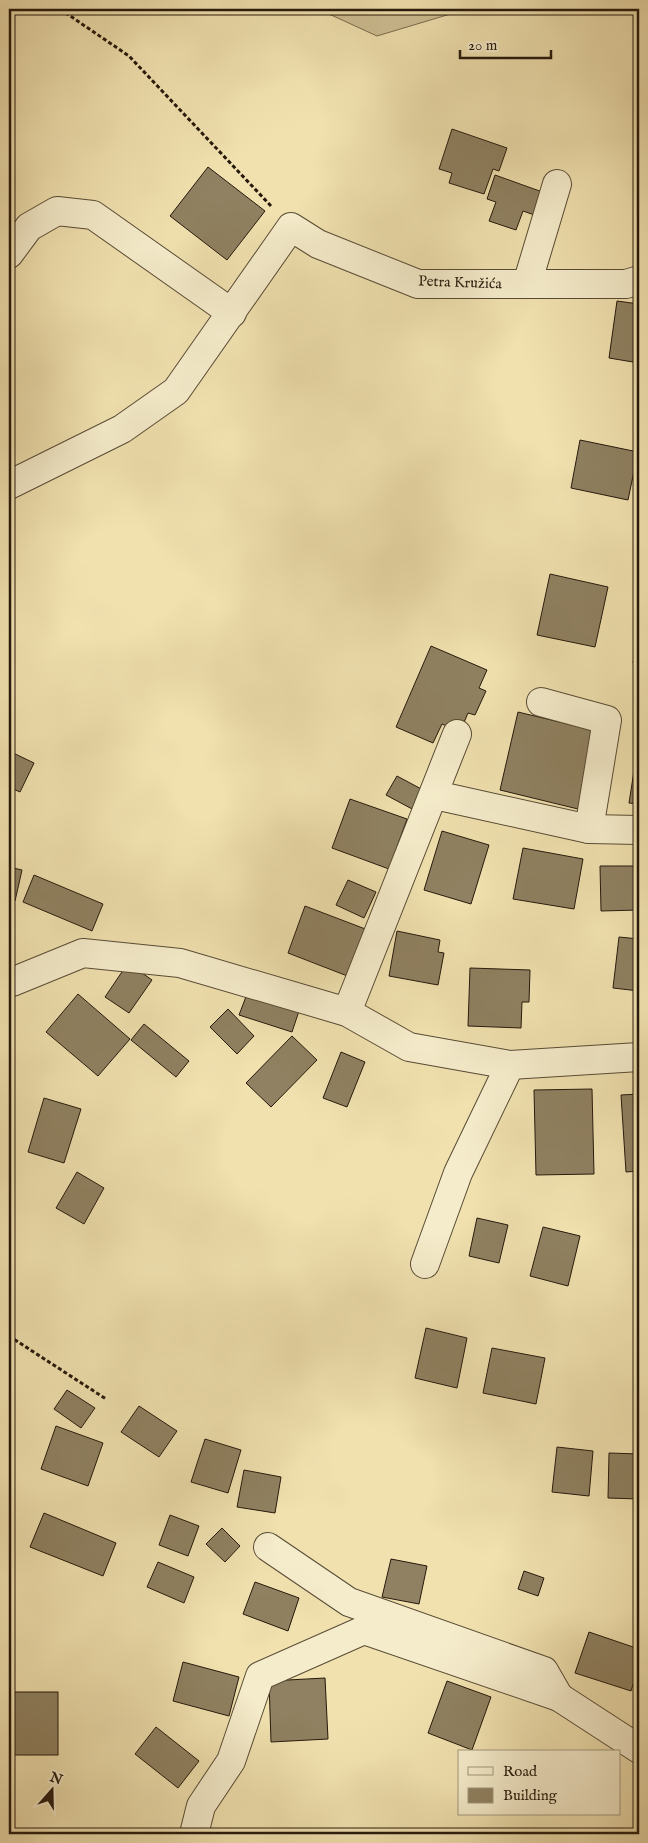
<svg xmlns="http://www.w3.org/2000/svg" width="648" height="1843" font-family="'IM FELL English',serif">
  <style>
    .green { fill: #cebf93; stroke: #7a6c50 }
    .building { fill: #8f8161; stroke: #26190c }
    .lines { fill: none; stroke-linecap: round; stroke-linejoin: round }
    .minor-casing { stroke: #584b35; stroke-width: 30 }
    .path { stroke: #26190c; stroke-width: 3; stroke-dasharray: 4 2.5; stroke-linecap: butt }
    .minor { stroke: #f5eccb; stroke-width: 28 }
    .labels { text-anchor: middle; stroke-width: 4.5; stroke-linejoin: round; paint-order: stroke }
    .street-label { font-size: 15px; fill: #26190c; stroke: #f5eccb }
  </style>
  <rect width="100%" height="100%" fill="#f0e1af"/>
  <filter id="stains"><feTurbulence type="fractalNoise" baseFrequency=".004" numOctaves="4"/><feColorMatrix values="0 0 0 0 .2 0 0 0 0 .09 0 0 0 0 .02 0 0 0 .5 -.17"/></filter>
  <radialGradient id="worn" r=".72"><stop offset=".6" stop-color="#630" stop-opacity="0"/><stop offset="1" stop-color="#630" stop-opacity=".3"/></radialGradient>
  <path class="green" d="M318,9H467L377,36Z"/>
  <g class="building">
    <path d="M452,129L507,148L499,171L493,169L484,194L449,183L452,173L439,169Z"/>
    <path d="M208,167L265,211L227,260L170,216Z"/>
    <path d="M495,175L548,194L540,217L523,211L516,230L489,221L496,202L487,199Z"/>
    <path d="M617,301L639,304V363L609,358Z"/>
    <path d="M580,440L638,452L628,500L571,488Z"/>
    <path d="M550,574L608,587L595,647L537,635Z"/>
    <path d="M638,641L639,642V665L633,663Z"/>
    <path d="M431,646L487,670L479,688L486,691L475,715L468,713L460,732L442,724L433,743L396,727Z"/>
    <path d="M518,712L597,731L578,809L500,790Z"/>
    <path d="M9,751L34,763L20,792L9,787Z"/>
    <path d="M636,758L639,759V804L629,803Z"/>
    <path d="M397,776L425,791L414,810L386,795Z"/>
    <path d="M350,799L407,819L389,869L332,848Z"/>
    <path d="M442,831L489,845L471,904L424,890Z"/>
    <path d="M523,848L583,859L574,909L513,899Z"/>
    <path d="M600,866H639V910L601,911Z"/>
    <path d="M9,867L22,870L15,901L9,900Z"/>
    <path d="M34,875L103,904L92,931L23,902Z"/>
    <path d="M348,880L376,892L364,918L336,905Z"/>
    <path d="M305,906L368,930L350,977L288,953Z"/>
    <path d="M397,931L440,940L438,952L444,953L438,985L389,976Z"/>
    <path d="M619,937L639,939V991L613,988Z"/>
    <path d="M128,963L152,980L129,1013L105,997Z"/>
    <path d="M470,968L530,970L529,1002H522L521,1028L468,1026Z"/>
    <path d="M78,994L130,1039L98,1076L46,1032Z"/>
    <path d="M247,994L299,1011L292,1032L239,1015Z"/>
    <path d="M228,1009L254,1036L237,1054L210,1027Z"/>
    <path d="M144,1024L189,1061L176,1077L131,1040Z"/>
    <path d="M292,1036L317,1060L271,1107L246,1083Z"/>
    <path d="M341,1052L365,1062L347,1107L323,1098Z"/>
    <path d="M592,1089L594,1174L536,1175L534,1090Z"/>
    <path d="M639,1094V1171L626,1172L621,1095Z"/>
    <path d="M44,1098L81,1109L64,1163L28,1152Z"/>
    <path d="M9,1104L13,1106L9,1116Z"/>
    <path d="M77,1172L104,1188L84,1224L56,1208Z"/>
    <path d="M477,1218L508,1225L499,1263L469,1256Z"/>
    <path d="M543,1227L580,1236L568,1286L530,1276Z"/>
    <path d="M426,1328L467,1338L457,1388L415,1378Z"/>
    <path d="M492,1348L545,1358L536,1404L483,1393Z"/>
    <path d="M67,1390L95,1408L81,1428L54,1409Z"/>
    <path d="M139,1406L177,1431L159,1457L121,1432Z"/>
    <path d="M56,1426L103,1443L88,1486L41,1469Z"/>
    <path d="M205,1439L241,1450L228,1493L191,1482Z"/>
    <path d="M557,1447L593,1451L589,1496L552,1492Z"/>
    <path d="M609,1453L639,1454V1499L608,1498Z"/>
    <path d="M244,1470L281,1477L275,1513L237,1507Z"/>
    <path d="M44,1513L116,1543L103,1576L30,1547Z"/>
    <path d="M170,1515L199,1526L188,1556L159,1545Z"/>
    <path d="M222,1528L240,1546L225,1562L206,1544Z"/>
    <path d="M391,1559L427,1566L419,1604L382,1597Z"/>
    <path d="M158,1562L194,1577L184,1603L147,1587Z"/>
    <path d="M524,1571L544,1578L538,1596L518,1589Z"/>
    <path d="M255,1582L299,1598L288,1631L243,1614Z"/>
    <path d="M589,1632L639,1649V1665L631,1691L575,1673Z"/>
    <path d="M183,1662L239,1677L229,1716L173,1701Z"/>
    <path d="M325,1678L328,1739L271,1742L269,1681Z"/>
    <path d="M447,1681L491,1697L472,1750L428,1733Z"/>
    <rect x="9" y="1692" width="49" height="63"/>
    <path d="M156,1727L199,1761L178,1788L135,1754Z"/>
  </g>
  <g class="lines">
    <g class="minor-casing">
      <g id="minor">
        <path d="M9,254L29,227L57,211L93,215L232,313"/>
        <path d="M527,284L557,184"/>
        <path d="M9,485L122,429L176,391L291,227L318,244L418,284H626L639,280"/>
        <path d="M541,702L607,720L589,829"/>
        <path d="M444,797L589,829L639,830"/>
        <path d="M9,981L12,982L83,953L180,963L347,1012L409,1047L510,1065L639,1057"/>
        <path d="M347,1012L457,734"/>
        <path d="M425,1264L458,1173L510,1065"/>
        <path d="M268,1547L349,1602L544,1671L559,1697"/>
        <path d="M194,1834L201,1806L231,1761L260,1676L364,1630L559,1697L639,1749"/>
      </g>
    </g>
    <g class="path">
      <path d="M60,9L129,56L271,206"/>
      <path d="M9,1336L106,1399"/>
    </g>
    <use href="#minor" class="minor"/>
  </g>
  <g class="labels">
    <g class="street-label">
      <text transform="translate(460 282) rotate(2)" y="5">Petra Kružića</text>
    </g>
  </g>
  <rect width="648" height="1843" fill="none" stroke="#f0e1af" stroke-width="30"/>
  <rect x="10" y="10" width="628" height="1823" fill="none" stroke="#26190c" stroke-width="2.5"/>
  <rect x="15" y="15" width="618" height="1813" fill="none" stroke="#26190c"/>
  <rect x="458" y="1750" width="162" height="65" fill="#f5eccb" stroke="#a2987f"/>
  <rect x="468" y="1767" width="25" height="8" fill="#f5eccb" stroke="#a2987f"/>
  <text x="503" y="1776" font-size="15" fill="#26190c">Road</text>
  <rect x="468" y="1788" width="25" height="15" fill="#8f8161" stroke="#a2987f"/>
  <text x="503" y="1800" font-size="15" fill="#26190c">Building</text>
  <g transform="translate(52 1790) rotate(20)" stroke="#f5eccb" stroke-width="4" paint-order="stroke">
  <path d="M0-4L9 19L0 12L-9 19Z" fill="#26190c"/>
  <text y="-8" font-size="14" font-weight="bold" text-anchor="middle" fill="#26190c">N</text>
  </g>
  <path d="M460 50v8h91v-8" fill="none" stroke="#26190c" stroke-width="2.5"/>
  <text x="468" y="50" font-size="15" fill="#26190c" stroke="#f5eccb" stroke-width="4" paint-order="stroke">20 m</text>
  <rect width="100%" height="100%" filter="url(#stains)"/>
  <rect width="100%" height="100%" fill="url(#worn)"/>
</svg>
